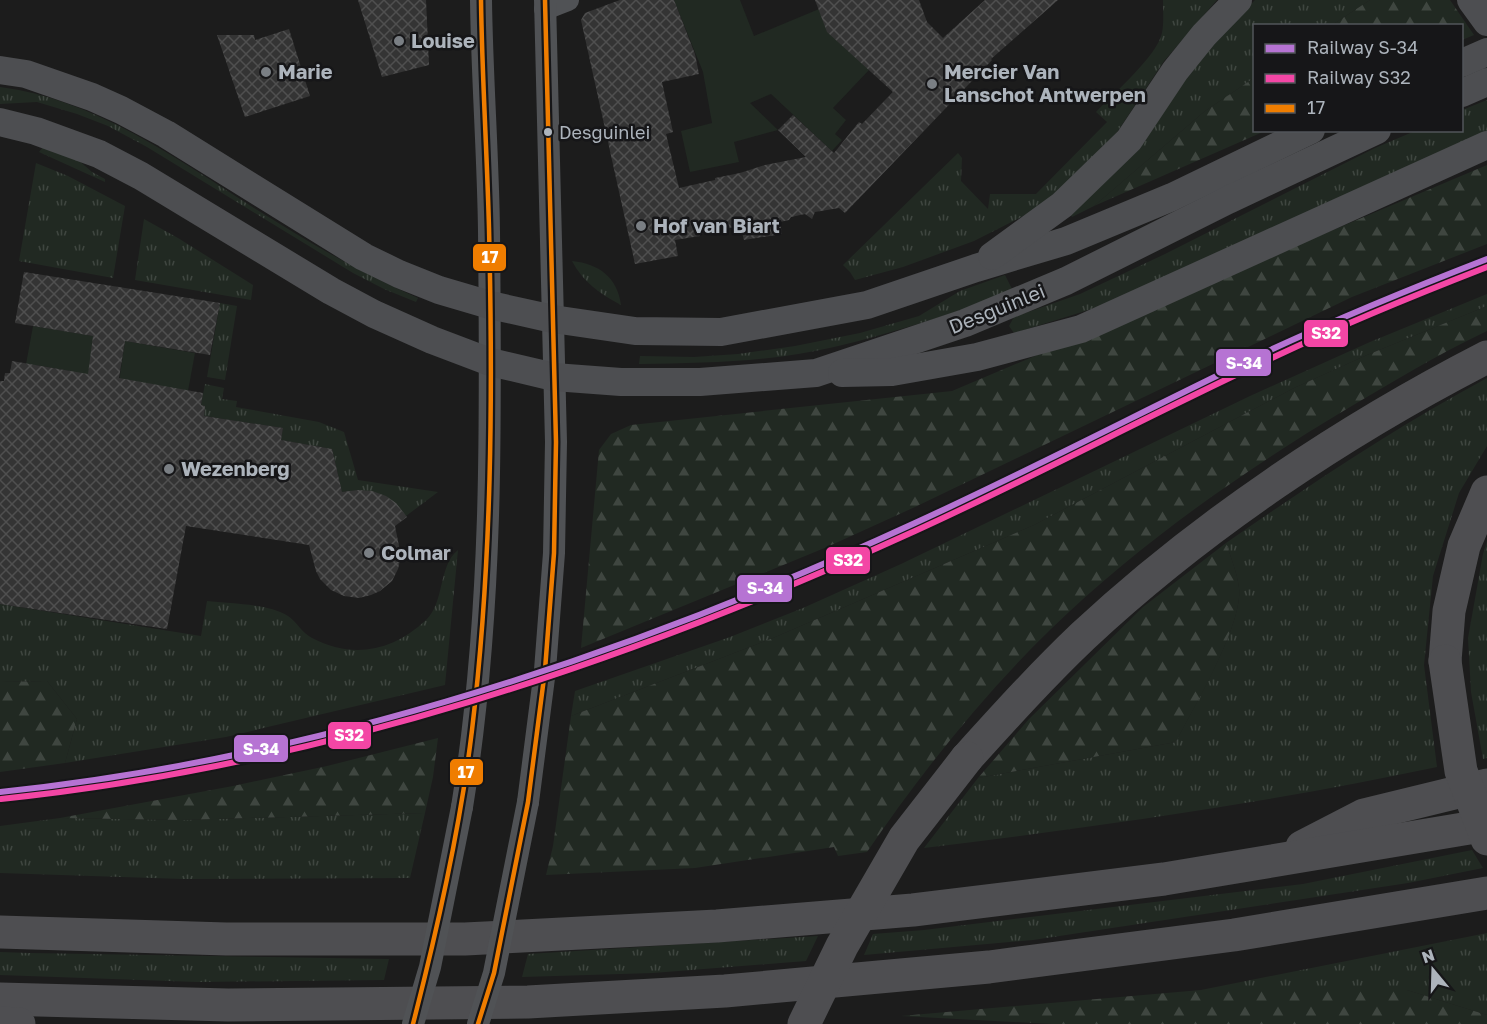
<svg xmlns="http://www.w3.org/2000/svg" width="1487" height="1024" font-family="'Golos Text',sans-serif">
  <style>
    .grass { fill: url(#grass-tufts) }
    .forest { fill: url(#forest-firs) }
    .garden { fill: #212922 }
    .building { fill: url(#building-cross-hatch) }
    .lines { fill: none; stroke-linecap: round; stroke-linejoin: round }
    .minor { stroke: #505255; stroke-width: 22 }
    .major { stroke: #4d4e51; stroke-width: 28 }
    .highway { stroke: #4e4e51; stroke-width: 33 }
    .minor-bridge { stroke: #505255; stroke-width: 22 }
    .highway-bridge { stroke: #4e4e51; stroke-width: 33 }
    .bus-1-casing { stroke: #161618; stroke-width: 9 }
    .bus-1 { stroke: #ef7d00; stroke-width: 4.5 }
    .rail-1-casing { stroke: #161618; stroke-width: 10 }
    .rail-2-casing { stroke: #161618; stroke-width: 10 }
    .rail-1 { stroke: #b673d3; stroke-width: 6 }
    .rail-2 { stroke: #f346a5; stroke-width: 6 }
    .poi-dot { fill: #7a7f84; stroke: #161618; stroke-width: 2 }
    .bus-dot { fill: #adb4bc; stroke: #161618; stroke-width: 2 }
    .labels { text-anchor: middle; stroke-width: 5; stroke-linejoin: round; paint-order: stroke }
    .bus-label { font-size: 18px; fill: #adb4bc; stroke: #161618; text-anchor: start }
    .poi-label { font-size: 20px; font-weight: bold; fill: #adb4bc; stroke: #161618; text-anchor: start }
    .street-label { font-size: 20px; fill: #adb4bc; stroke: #161618 }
    .line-badge { stroke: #161618; stroke-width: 2 }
    .badge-label { font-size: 16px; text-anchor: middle; font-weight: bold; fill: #fff }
  </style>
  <defs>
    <pattern id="grass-tufts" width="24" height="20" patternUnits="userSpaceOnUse" patternTransform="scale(1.5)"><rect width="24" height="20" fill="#212922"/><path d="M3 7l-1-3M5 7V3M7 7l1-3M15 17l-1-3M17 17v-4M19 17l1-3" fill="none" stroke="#3f4640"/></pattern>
    <pattern id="forest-firs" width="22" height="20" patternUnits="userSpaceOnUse" patternTransform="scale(1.5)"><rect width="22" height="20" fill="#212922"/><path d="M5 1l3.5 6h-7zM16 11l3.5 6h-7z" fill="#3f4640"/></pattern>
    <pattern id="building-cross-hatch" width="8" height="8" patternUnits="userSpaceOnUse" patternTransform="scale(1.5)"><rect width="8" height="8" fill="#343434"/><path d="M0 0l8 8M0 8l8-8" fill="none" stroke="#4f4f4f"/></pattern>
  </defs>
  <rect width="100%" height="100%" fill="#1c1c1c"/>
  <g class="grass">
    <path d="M1163,0H1217L1164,61L1106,149L1035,210L974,241L903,267L855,280L850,272L843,265L958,153L962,158L961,181L988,209L990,194H1036L1107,122L1096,112C1114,93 1157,56 1162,33C1164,23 1163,11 1163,0Z"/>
    <path d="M1255,0H1370L1332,25L1254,26V78L1205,111L1094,206L1072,217L1069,210L1211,45Z"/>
    <path d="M0,87C94,99 176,158 254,208C307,241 360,273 418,298L416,302L384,289L353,273L147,147L108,126L77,114L37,102L0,104Z"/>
    <path d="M1487,100V133L1111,303L1014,333L1009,326L1014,317L1080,294L1165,254L1375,148L1415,131L1462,130V110Z"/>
    <path d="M43,147L77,159L92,172L105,179V182L39,152Z"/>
    <path d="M36,163L68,176L125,206L113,278L19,261Z"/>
    <path d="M144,219L178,238L253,285L251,300L135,280Z"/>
    <path d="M572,261C599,264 617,277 621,305C600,294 583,282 572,261Z"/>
    <path d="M1005,275L1014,293C954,312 895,333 834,347C771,362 705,363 639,364L640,356L694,357L738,354L795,346L860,333L919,316L960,291Z"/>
    <path d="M1487,294V306L1367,355L1294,388L1034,525L773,638L571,716L575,691L730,637L803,608L901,564L1250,396L1370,342Z"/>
    <path d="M220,303L237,306L225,380L207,377Z"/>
    <path d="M1487,378V446L1459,493L1433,576L1424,665L1437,767C1268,803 1096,827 924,848L978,778L1176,742C1194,706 1243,625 1239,588C1237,572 1231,558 1226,543C1311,484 1396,427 1487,378Z"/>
    <path d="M205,384L224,388L222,399L237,401L236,407L319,422L344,432L358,480L438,492L406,516C387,494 371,488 342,492L332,449L281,440L283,428L204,416L205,406L201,405Z"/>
    <path d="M1487,541V758L1483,759L1471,692L1468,638L1483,554Z"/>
    <path d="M458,550L445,685L226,737L65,763L77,719L47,681L0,682V604L201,636L207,601C230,604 268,603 288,616C297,622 302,633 312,638C352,659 392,652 426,620C445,602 438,566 458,550Z"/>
    <path d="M425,813L410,878L183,879L0,873V826L60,818L181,820Z"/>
    <path d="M1472,850L1483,868L1408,883L1033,940L864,955L873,934L924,930L1303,884Z"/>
    <path d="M1487,933V1015L1407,990H1201Z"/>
    <path d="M818,936L806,961L653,973L522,977L528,954Z"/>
    <path d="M0,952L29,953L389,959L384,980L197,982L0,975Z"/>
  </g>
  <g class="forest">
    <path d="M1370,0H1450L1474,35L1462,40V26L1332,25Z"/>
    <path d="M1254,78V130L1265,131L1094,206L1205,111Z"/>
    <path d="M1487,165V244L1352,297L915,507L827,547L581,648L599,450L611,434L631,425L952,391Z"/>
    <path d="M1487,306V331C1438,354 1391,383 1345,410C1240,473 1139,544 1051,629C982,696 921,773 867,852L838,856L834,847L695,868L546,875L553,846L571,716L773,638L1034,525L1294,388L1367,355Z"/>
    <path d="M1226,543C1231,558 1237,572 1239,588C1243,625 1194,707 1176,742L978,778L1029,719L1143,607Z"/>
    <path d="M47,681L77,719L65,763L0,772V682Z"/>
    <path d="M438,738L433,777L425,813L181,820L60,818L233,786L327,766Z"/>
    <path d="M1201,990H1407L1487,1015V1024H1053L901,1016Z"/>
  </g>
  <g class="garden">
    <path d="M674,0H740L754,36L819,9L869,70L833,108L846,120L835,134L842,140L832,151L771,94L750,103L778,130L734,142L739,162L690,172L681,131L712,123L703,72Z"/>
    <path d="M33,326L93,336L94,385L70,371L36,365L24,375Z"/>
    <path d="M125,341L195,353L186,402L118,389Z"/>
  </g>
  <g class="building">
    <path d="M358,0H426L429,65L382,77Z"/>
    <path d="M620,0H674L695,54L699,74L662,82L673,132L666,134L679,188L715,180V178L740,173L765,165L806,157L778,130L793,115L834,153L859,122L862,124L893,92L827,32L815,0H919L927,22L943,38L985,0H1058L991,59L992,60L845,213L839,208L815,212L812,219L805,214L791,217L789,220L780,222L782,234L744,240L740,226L699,234L700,236L675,240L678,256L635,264L581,20L585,13Z"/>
    <path d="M289,29L310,96L245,117L217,35H254L255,40Z"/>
    <path d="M24,272L220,303L210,355L125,341L119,378L203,393L201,405L205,406L204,416L283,428L281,440L332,449L342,492L358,490L372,491L386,496L396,503L407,517L395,526L401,556L398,569L392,581L380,591L371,595L359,598L344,596L331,590L320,579L316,571L309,545L186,526L167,629L0,604V381H4L5,373H10L12,361L88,374L93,336L15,323Z"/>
  </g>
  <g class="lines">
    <g class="minor">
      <path d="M545,9L568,0"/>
      <path d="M528,802L545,670L554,553L556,442L545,0"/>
      <path d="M462,807C493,616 491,424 489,231C488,154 482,77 481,0"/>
    </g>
    <g class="major">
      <path d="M1471,0L1487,22"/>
      <path d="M1462,63L1487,52"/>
      <path d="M0,70L26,74L92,97L121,110L166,134L364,257L399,274L439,290L490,305L553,319L635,331L721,332L867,305L976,268L1066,241L1172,197L1311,130"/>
      <path d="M1462,93L1487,82"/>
      <path d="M0,122L36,131L99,154L141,176L331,291L374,314L432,340L490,362L554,377L621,382H700L816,373L965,323L1066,281L1228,200L1377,130"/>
      <path d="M992,256L1062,205L1129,140L1175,71L1204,35L1238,0"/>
      <path d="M842,373L892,372L977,357L1081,329L1487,145"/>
    </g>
    <g class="highway">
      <path d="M1445,661L1449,611L1464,546L1487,492"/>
      <path d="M967,758C1005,716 1042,675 1083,636C1201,526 1343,431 1487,357"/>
      <path d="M1302,847L1364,815L1487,785"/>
      <path d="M0,932L226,939H465L717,926L913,910L1164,879L1487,825"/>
      <path d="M0,999L228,1005L528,1002L725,991L989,967L1234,935L1487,893"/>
      <path d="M0,1023L19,1024"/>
    </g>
    <g class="minor-bridge">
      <path d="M413,1024L430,967L462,807"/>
      <path d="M478,1024L494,973L528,802"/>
    </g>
    <g class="highway-bridge">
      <path d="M1445,661L1461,771L1487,839"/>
      <path d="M804,1024L842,946L904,839L967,758"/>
    </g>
    <g class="bus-1-casing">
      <g id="bus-1">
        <path d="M413,1024C438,927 460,830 472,730C492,564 493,395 489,228C487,152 482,76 481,0"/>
        <path d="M478,1024L494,973L528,802L545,670L554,553L556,442L545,0"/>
      </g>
    </g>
    <use href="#bus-1" class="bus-1"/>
    <g class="rail-1-casing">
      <path id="rail-1" d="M0,792C316,759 627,656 915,523C1033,469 1149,408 1266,352C1339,318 1412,288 1487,259"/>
    </g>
    <g class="rail-2-casing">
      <path id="rail-2" d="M1,799C318,766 626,663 915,531C1036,476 1153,413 1274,357C1344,324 1415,295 1487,267"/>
    </g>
    <use href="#rail-1" class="rail-1"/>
    <use href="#rail-2" class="rail-2"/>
  </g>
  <g class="poi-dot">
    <circle cx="399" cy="41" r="6"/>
    <circle cx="266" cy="72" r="6"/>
    <circle cx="932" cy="84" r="6"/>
    <circle cx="641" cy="226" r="6"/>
    <circle cx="169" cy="469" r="6"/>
    <circle cx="369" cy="553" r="6"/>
  </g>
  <circle class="bus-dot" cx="548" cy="132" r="5"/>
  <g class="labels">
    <g class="bus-label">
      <text x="559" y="139">Desguinlei</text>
    </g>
    <g class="poi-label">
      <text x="411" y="48">Louise</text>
      <text x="278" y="79">Marie</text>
      <text x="944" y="79">Mercier Van<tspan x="944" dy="23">Lanschot Antwerpen</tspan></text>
      <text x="653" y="233">Hof van Biart</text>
      <text x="181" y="476">Wezenberg</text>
      <text x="381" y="560">Colmar</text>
    </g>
    <g class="street-label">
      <text transform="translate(997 309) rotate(-22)" y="7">Desguinlei</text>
    </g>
  </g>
  <g class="line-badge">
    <rect x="472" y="243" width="35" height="29" rx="6" fill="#ef7d00"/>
    <rect x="1303" y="319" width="46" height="29" rx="6" fill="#f346a5"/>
    <rect x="1215" y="348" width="57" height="29" rx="6" fill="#b673d3"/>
    <rect x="825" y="546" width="46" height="29" rx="6" fill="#f346a5"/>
    <rect x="736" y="574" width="57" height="29" rx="6" fill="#b673d3"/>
    <rect x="327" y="721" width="45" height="29" rx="6" fill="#f346a5"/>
    <rect x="233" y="734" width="56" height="29" rx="6" fill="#b673d3"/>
    <rect x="449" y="758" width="35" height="28" rx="6" fill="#ef7d00"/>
  </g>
  <g class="badge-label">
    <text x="490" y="263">17</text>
    <text x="1326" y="339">S32</text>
    <text x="1244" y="369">S-34</text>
    <text x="848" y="566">S32</text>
    <text x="765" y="594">S-34</text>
    <text x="349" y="741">S32</text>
    <text x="261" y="755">S-34</text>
    <text x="466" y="778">17</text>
  </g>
  <rect x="1253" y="24" width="210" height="108" fill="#161618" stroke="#52555a" stroke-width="1.5"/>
  <rect x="1265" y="44" width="30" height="9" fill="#b673d3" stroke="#52555a" stroke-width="1.5"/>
  <text x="1307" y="54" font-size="18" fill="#adb4bc">Railway S-34</text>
  <rect x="1265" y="74" width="30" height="9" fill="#f346a5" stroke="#52555a" stroke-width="1.5"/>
  <text x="1307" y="84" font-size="18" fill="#adb4bc">Railway S32</text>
  <rect x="1265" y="104" width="30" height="9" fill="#ef7d00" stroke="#52555a" stroke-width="1.5"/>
  <text x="1307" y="114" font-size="18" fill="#adb4bc">17</text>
  <g transform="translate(1433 970) rotate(341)" stroke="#161618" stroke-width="4.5" paint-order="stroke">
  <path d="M0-4.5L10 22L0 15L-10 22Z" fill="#adb4bc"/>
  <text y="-9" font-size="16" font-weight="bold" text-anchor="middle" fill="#adb4bc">N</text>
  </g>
</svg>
